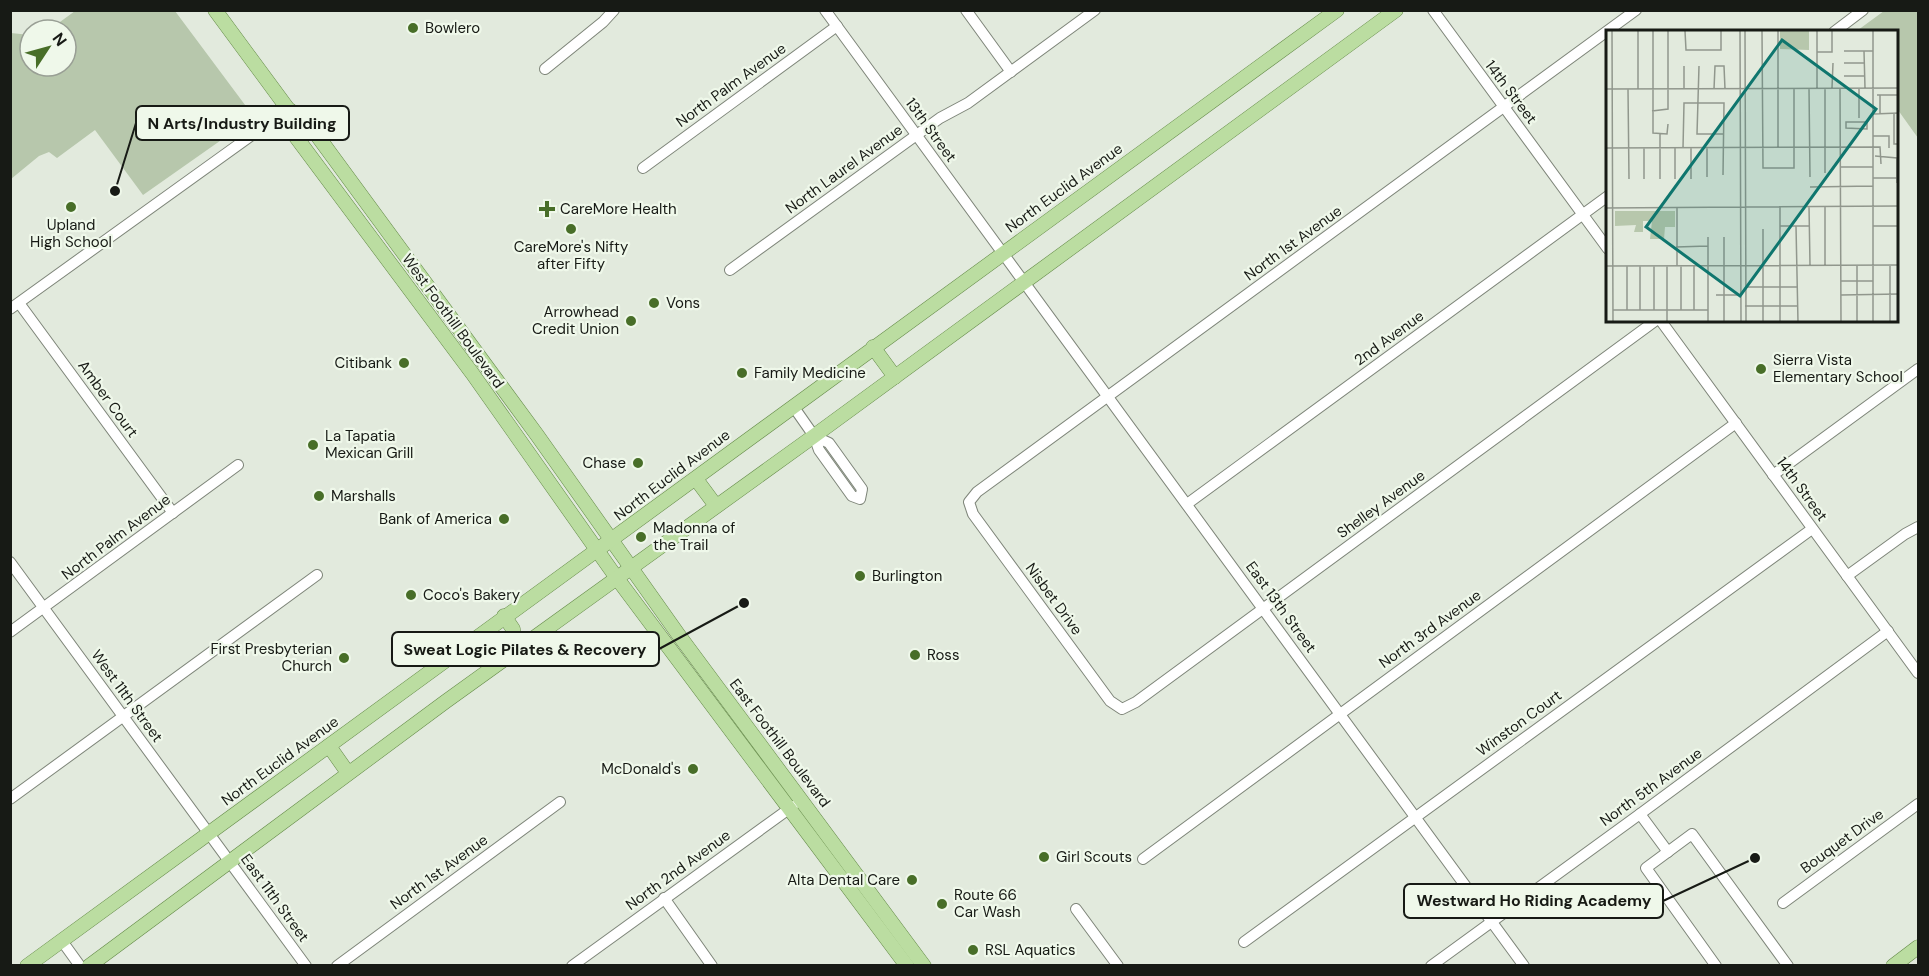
<svg xmlns="http://www.w3.org/2000/svg" width="1929" height="976" viewBox="0 0 1929 976" font-family="'DM Sans',sans-serif">
  <style>
    .green { fill: #b7c7ac }
    .lines { fill: none; stroke-linecap: round; stroke-linejoin: round }
    .minor-casing { stroke: #7e8579; stroke-width: 12 }
    .major-casing { stroke: #648a48; stroke-width: 15 }
    .minor { stroke: #fff; stroke-width: 10 }
    .major { stroke: #bbdda1; stroke-width: 14 }
    .poi-dot { fill: #486e28; stroke: #eff8ea; stroke-width: 2 }
    .labels { text-anchor: middle; dominant-baseline: central; stroke-width: 4.5; stroke-linejoin: round; paint-order: stroke }
    .poi-label { font-size: 15px; fill: #171a15; stroke: #eff8ea; text-anchor: start }
    .street-label { font-size: 15px; fill: #171a15; stroke: #eff8ea }
    .inset-road { fill: none; stroke: #91978d; stroke-width: 1.5 }
    .view { fill: #0f766e; fill-opacity: 0.15; stroke: #0f766e; stroke-width: 3 }
    .inset-edge { fill: none; stroke: #171a15; stroke-width: 3 }
    .leader { fill: none; stroke: #171a15; stroke-width: 2 }
    .callout-dot { fill: #171a15; stroke: #eff8ea; stroke-width: 2 }
    .callout { fill: #eff8ea; stroke: #171a15; stroke-width: 2 }
    .callout-label { font-size: 16px; text-anchor: middle; font-weight: bold; fill: #171a15 }
  </style>
  <rect width="100%" height="100%" fill="#e2eadd"/>
  <g class="green">
    <path d="M75,11H175L254,117L143,195L95,130L57,158L49,152L39,156L11,179V33L30,35V66H66V30H49Z"/>
    <path d="M1884,11H1918V138L1898,110V32H1859L1858,30Z"/>
  </g>
  <g class="lines">
    <defs>
      <g id="minor">
        <path d="M825,10L1524,966"/>
        <path d="M966,10L1011,72"/>
        <path d="M1433,10L1608,249"/>
        <path d="M1636,10L977,492L969,502L973,514L1110,701L1122,709L1136,702L1655,321"/>
        <path d="M1834,32L1863,10"/>
        <path d="M545,69L603,22L614,10"/>
        <path d="M643,168L837,26"/>
        <path d="M730,270L940,118L968,103L1095,10"/>
        <path d="M19,303L173,513"/>
        <path d="M10,309L288,109"/>
        <path d="M1661,321L1918,673"/>
        <path d="M793,406L814,436L819,450L852,496L860,499L862,489L829,443L814,436"/>
        <path d="M1773,475L1918,369"/>
        <path d="M1187,504L1608,196"/>
        <path d="M10,562L306,966"/>
        <path d="M1847,576L1905,534L1918,527"/>
        <path d="M10,632L238,465"/>
        <path d="M10,799L317,575"/>
        <path d="M1640,814L1668,852"/>
        <path d="M1143,859L1736,423"/>
        <path d="M664,898L712,966"/>
        <path d="M1783,903L1918,804"/>
        <path d="M1076,909L1118,966"/>
        <path d="M62,941L80,966"/>
        <path d="M1244,942L1812,529"/>
        <path d="M337,966L560,802"/>
        <path d="M572,966L793,806"/>
        <path d="M1431,966L1640,814L1888,631"/>
        <path d="M1716,966L1646,868L1692,834L1788,966"/>
      </g>
      <g id="major">
        <path d="M215,10L288,109L308,123L537,435L678,634L924,966"/>
        <path d="M288,109L293,133L472,373L616,577L907,966"/>
        <path d="M873,347L895,377"/>
        <path d="M696,479L716,506"/>
        <path d="M497,653L514,639L513,629L504,616"/>
        <path d="M329,746L348,773"/>
        <path d="M27,966L1337,10"/>
        <path d="M89,966L445,702L814,436L1396,10"/>
        <path d="M1893,966L1918,947"/>
      </g>
    </defs>
    <use href="#minor" class="minor-casing"/>
    <use href="#major" class="major-casing"/>
    <use href="#minor" class="minor"/>
    <use href="#major" class="major"/>
  </g>
  <g class="poi-dot">
    <circle cx="413" cy="28" r="6"/>
    <circle cx="71" cy="207" r="6"/>
    <path d="M544 200h6v6h6v6h-6v6h-6v-6h-6v-6h6z"/>
    <circle cx="571" cy="229" r="6"/>
    <circle cx="654" cy="303" r="6"/>
    <circle cx="631" cy="321" r="6"/>
    <circle cx="404" cy="363" r="6"/>
    <circle cx="1761" cy="369" r="6"/>
    <circle cx="742" cy="373" r="6"/>
    <circle cx="313" cy="445" r="6"/>
    <circle cx="638" cy="463" r="6"/>
    <circle cx="319" cy="496" r="6"/>
    <circle cx="504" cy="519" r="6"/>
    <circle cx="641" cy="537" r="6"/>
    <circle cx="860" cy="576" r="6"/>
    <circle cx="411" cy="595" r="6"/>
    <circle cx="915" cy="655" r="6"/>
    <circle cx="344" cy="658" r="6"/>
    <circle cx="693" cy="769" r="6"/>
    <circle cx="1044" cy="857" r="6"/>
    <circle cx="912" cy="880" r="6"/>
    <circle cx="942" cy="904" r="6"/>
    <circle cx="973" cy="950" r="6"/>
  </g>
  <g class="labels">
    <g class="poi-label">
      <text x="425" y="28">Bowlero</text>
      <text x="560" y="209">CareMore Health</text>
      <text x="71" y="225" text-anchor="middle">Upland<tspan x="71" dy="17">High School</tspan></text>
      <text x="571" y="247" text-anchor="middle">CareMore's Nifty<tspan x="571" dy="17">after Fifty</tspan></text>
      <text x="666" y="303">Vons</text>
      <text x="619" y="312" text-anchor="end">Arrowhead<tspan x="619" dy="17">Credit Union</tspan></text>
      <text x="1773" y="360">Sierra Vista<tspan x="1773" dy="17">Elementary School</tspan></text>
      <text x="392" y="363" text-anchor="end">Citibank</text>
      <text x="754" y="373">Family Medicine</text>
      <text x="325" y="436">La Tapatia<tspan x="325" dy="17">Mexican Grill</tspan></text>
      <text x="626" y="463" text-anchor="end">Chase</text>
      <text x="331" y="496">Marshalls</text>
      <text x="492" y="519" text-anchor="end">Bank of America</text>
      <text x="653" y="528">Madonna of<tspan x="653" dy="17">the Trail</tspan></text>
      <text x="872" y="576">Burlington</text>
      <text x="423" y="595">Coco's Bakery</text>
      <text x="332" y="649" text-anchor="end">First Presbyterian<tspan x="332" dy="17">Church</tspan></text>
      <text x="927" y="655">Ross</text>
      <text x="681" y="769" text-anchor="end">McDonald's</text>
      <text x="1056" y="857">Girl Scouts</text>
      <text x="900" y="880" text-anchor="end">Alta Dental Care</text>
      <text x="954" y="895">Route 66<tspan x="954" dy="17">Car Wash</tspan></text>
      <text x="985" y="950">RSL Aquatics</text>
    </g>
    <g class="street-label">
      <text transform="translate(731 85) rotate(-36)">North Palm Avenue</text>
      <text transform="translate(1511 92) rotate(53)">14th Street</text>
      <text transform="translate(931 130) rotate(54)">13th Street</text>
      <text transform="translate(844 169) rotate(-36)">North Laurel Avenue</text>
      <text transform="translate(1064 188) rotate(-36)">North Euclid Avenue</text>
      <text transform="translate(1293 243) rotate(-36)">North 1st Avenue</text>
      <text transform="translate(453 321) rotate(54)">West Foothill Boulevard</text>
      <text transform="translate(1389 338) rotate(-36)">2nd Avenue</text>
      <text transform="translate(108 399) rotate(54)">Amber Court</text>
      <text transform="translate(672 475) rotate(-37)">North Euclid Avenue</text>
      <text transform="translate(1802 489) rotate(54)">14th Street</text>
      <text transform="translate(1381 504) rotate(-36)">Shelley Avenue</text>
      <text transform="translate(116 537) rotate(-37)">North Palm Avenue</text>
      <text transform="translate(1054 599) rotate(54)">Nisbet Drive</text>
      <text transform="translate(1281 607) rotate(54)">East 13th Street</text>
      <text transform="translate(1430 629) rotate(-36)">North 3rd Avenue</text>
      <text transform="translate(127 696) rotate(54)">West 11th Street</text>
      <text transform="translate(1519 723) rotate(-36)">Winston Court</text>
      <text transform="translate(780 743) rotate(53)">East Foothill Boulevard</text>
      <text transform="translate(280 761) rotate(-36)">North Euclid Avenue</text>
      <text transform="translate(1651 787) rotate(-36)">North 5th Avenue</text>
      <text transform="translate(1842 841) rotate(-36)">Bouquet Drive</text>
      <text transform="translate(678 870) rotate(-36)">North 2nd Avenue</text>
      <text transform="translate(439 872) rotate(-36)">North 1st Avenue</text>
      <text transform="translate(275 898) rotate(54)">East 11th Street</text>
    </g>
  </g>
  <g transform="translate(1606 30)">
    <rect width="292" height="292" fill="#e2eadd"/>
    <path d="M174,1H203V20L174,19ZM9,181H69V197H59L58,209H44L46,191H37V202H28L30,195L9,196Z" fill="#b7c7ac"/>
    <path class="inset-road" d="M6,1L7,292M47,1V103L61,104L62,94M79,1L80,20H115V1M134,1L135,292M139,1L140,292M156,1L157,138H188V58M172,1V117M211,1V58M267,1V177M238,21H267M258,21L259,58M211,22H226V1M238,33H258M78,36V59M93,36L91,104H118M238,46H258M203,58L204,147M219,58V143M226,58L227,33M234,58L235,292M253,58V88M0,59L293,58M22,59L23,149M32,59V1M108,59L109,36H118L119,59M271,65H293M274,65V84M46,81L62,79V1M288,83V114H293M267,84L293,83M240,92H261V99L240,98ZM54,104V149M267,106H283V118M0,118L274,117L275,134M77,118L78,73H118L117,145M101,118V147M269,126L291,128V153M234,137H267M267,148H291M38,149V118M69,149V118M85,149V118M204,157L267,156M174,176V292M203,176L204,235M71,177V236M267,177V292M0,178L293,176M174,196H204M190,196L192,292M267,196H293M157,199V292M102,207V292M118,207V292M70,217L102,216M219,235V176M251,235V292M284,235V292M0,236L293,235M21,236V280M34,236V280M48,236V280M61,236V292M75,236V280M88,236V280M235,251H267M139,257H192M110,265H135M235,265L293,264M139,276H192M7,280H102"/>
    <path class="view" d="M176,10L270,79L134,266L40,197Z"/>
    <rect width="292" height="292" class="inset-edge"/>
  </g>
  <path class="leader" d="M115 191L136 123M744 603L659 649M1755 858L1663 901"/>
  <g class="callout-dot">
    <circle cx="115" cy="191" r="6"/>
    <circle cx="744" cy="603" r="6"/>
    <circle cx="1755" cy="858" r="6"/>
  </g>
  <g class="callout">
    <rect x="136" y="106" width="213" height="34" rx="6"/>
    <rect x="392" y="632" width="267" height="34" rx="6"/>
    <rect x="1404" y="884" width="259" height="34" rx="6"/>
  </g>
  <g class="callout-label">
    <text x="242" y="129">N Arts/Industry Building</text>
    <text x="525" y="655">Sweat Logic Pilates &amp; Recovery</text>
    <text x="1534" y="906">Westward Ho Riding Academy</text>
  </g>
  <rect width="1929" height="976" fill="none" stroke="#171a15" stroke-width="24"/>
  <g transform="translate(48 48) rotate(54)"><circle r="28" fill="#eff8ea" stroke="#999f95" stroke-width="1.5"/>
  <path d="M0-4.5L10 22L0 15L-10 22Z" fill="#486e28"/>
  <text y="-9" font-size="16" font-weight="bold" text-anchor="middle" fill="#171a15">N</text>
  </g>
</svg>
